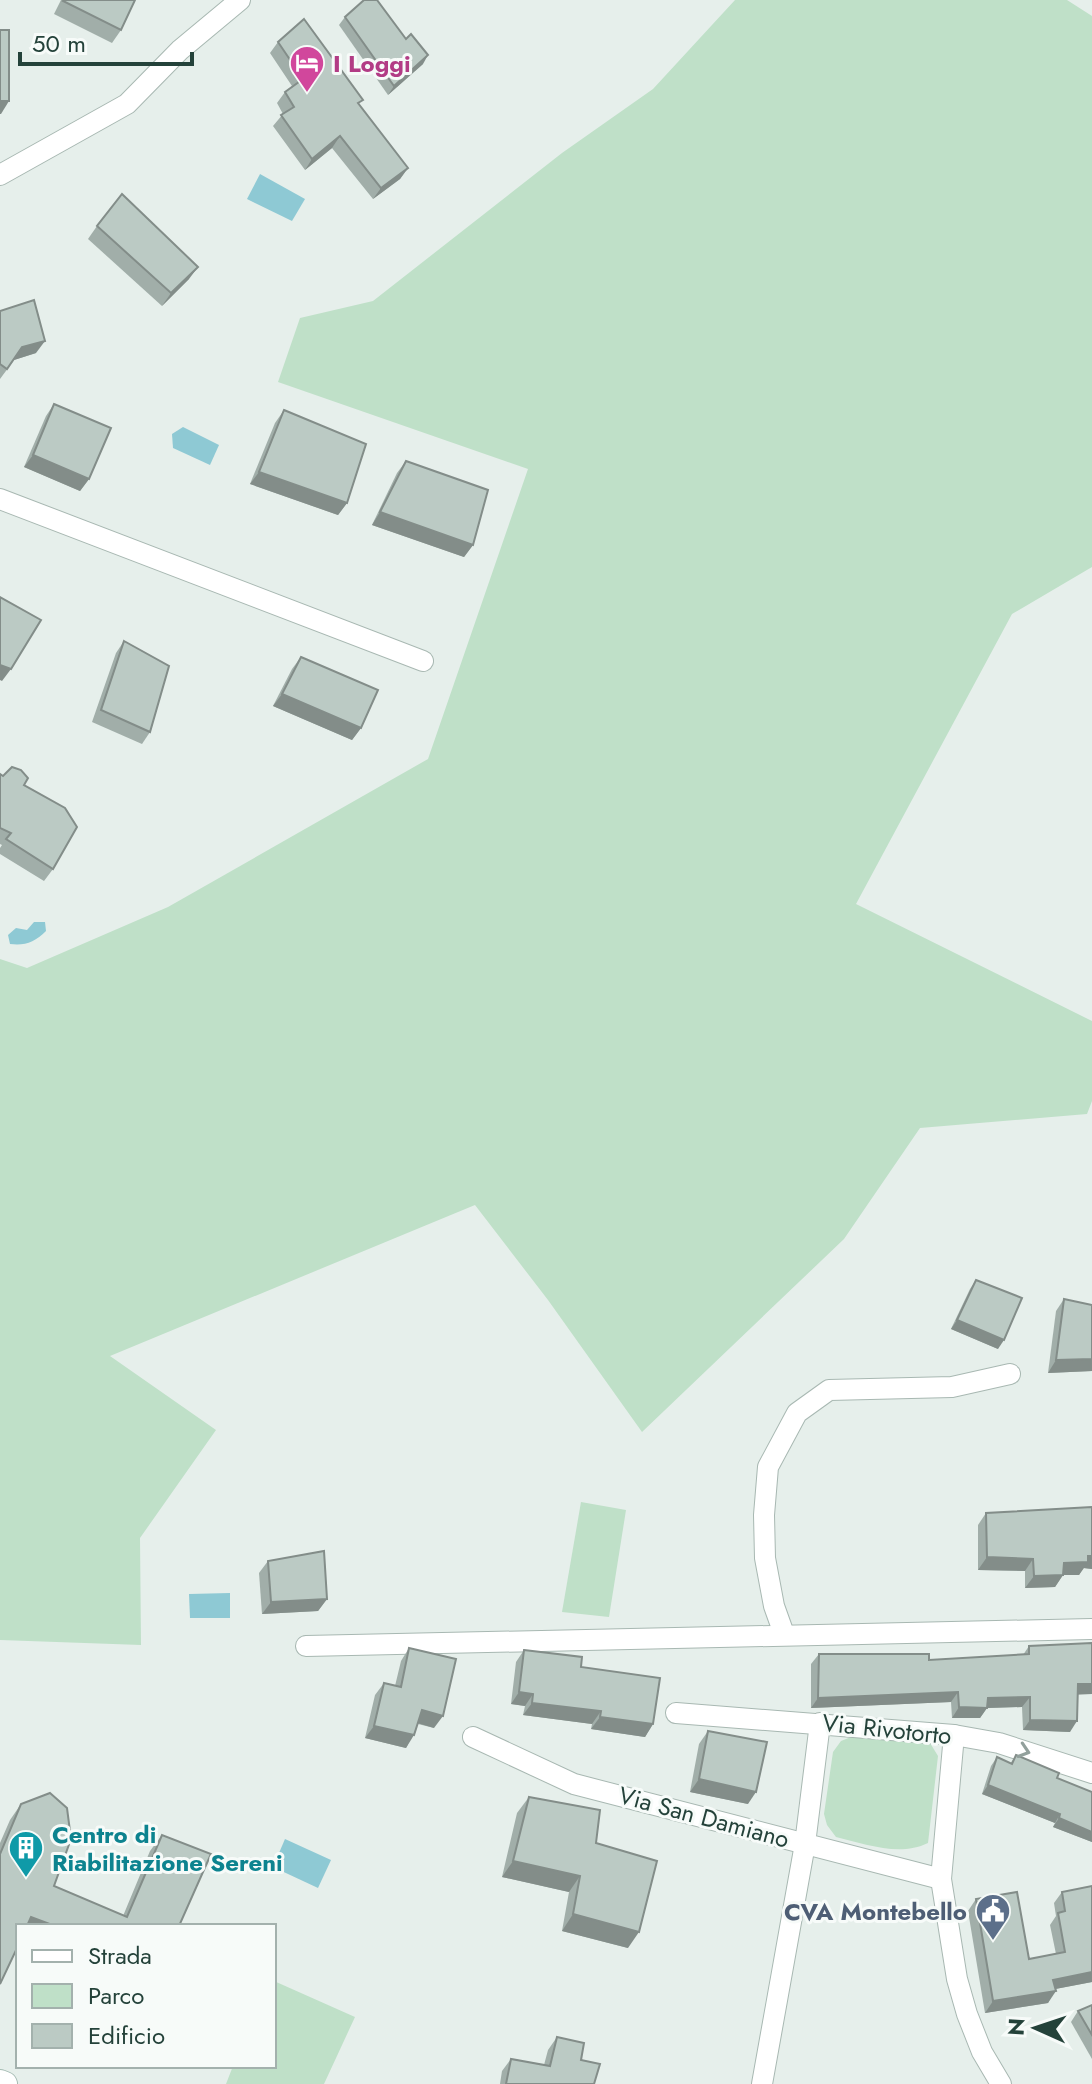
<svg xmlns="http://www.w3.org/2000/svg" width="1092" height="2084" viewBox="0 0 1092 2084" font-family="Jost,sans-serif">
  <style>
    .green { fill: #bfe0c8 }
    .water { fill: #8ec9d4 }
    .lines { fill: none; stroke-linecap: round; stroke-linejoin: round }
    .minor-casing { stroke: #a8b8b2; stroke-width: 22 }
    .secondary-casing { stroke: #a4bbb3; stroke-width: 26 }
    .minor { stroke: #fff; stroke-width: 20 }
    .secondary { stroke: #fff; stroke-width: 24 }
    .wall { fill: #a1aea9 }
    .shaded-wall { fill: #838d89 }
    .building { fill: #bbcac4; stroke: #838d89; stroke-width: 2 }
    .oneway { stroke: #92a09c }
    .labels { text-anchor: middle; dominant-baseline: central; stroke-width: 6; stroke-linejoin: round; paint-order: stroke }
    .hotel-label { font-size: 24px; font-weight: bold; fill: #b23c85; stroke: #f7fbf9; text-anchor: start }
    .street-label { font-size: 24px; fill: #24423a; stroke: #f7fbf9 }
    .culture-label { font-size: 24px; font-weight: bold; fill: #0d838f; stroke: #f7fbf9; text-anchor: start }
    .service-label { font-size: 24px; font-weight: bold; fill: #4e5e75; stroke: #f7fbf9; text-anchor: end }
  </style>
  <rect width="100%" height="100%" fill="#e6efeb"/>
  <g class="green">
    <path d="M735,0H1067L1092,16V567L1012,614L856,904L1092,1021V1101L1087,1114L920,1128L844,1239L642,1432L548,1300L475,1205L110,1356L216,1430L140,1538L141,1645L0,1640V959L27,968L168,907L428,759L528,469L278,382L300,318L373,301L562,153L653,89Z"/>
    <path d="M581,1502L626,1510L609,1617L562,1612Z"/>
    <path d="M856,1735L930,1743L938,1756L928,1843C899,1857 866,1844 836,1837L827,1825L824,1814L833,1752L841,1741Z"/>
    <path d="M274,1981L355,2017L324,2084H226L233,2066H274Z"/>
  </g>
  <g class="water">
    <path d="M260,174L305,199L292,221L247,199Z"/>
    <path d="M183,427L219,445L210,465L173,448L172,434Z"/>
    <path d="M34,922H45L46,931C35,942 25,946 10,944L8,935L16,928L27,930Z"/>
    <path d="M230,1593V1618H190L189,1594Z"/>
    <path d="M285,1839L331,1860L318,1888L273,1867Z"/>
  </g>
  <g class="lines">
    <defs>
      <g id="minor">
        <path d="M0,175L127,104L180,50L240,0"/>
        <path d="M0,499L423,661"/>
        <path d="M784,1634L774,1606L765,1558L764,1515L768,1467L797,1413L829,1390L952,1387L1010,1374"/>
        <path d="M306,1646L1092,1629"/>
        <path d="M676,1713L954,1735L999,1743L1092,1773"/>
        <path d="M954,1735L941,1879L957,1979L967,2014L982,2052L1001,2084"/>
        <path d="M473,1737L574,1784L941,1879"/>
        <path d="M762,2084L805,1844L820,1723"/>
      </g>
      <path id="secondary" d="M0,2082L5,2084"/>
    </defs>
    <use href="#minor" class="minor-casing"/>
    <use href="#secondary" class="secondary-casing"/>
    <use href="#minor" class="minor"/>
    <use href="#secondary" class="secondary"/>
  </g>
  <g class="wall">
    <path d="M61,0H135L121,30L112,43L54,14Z"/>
    <path d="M345,17L423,64L388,95L339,25Z"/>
    <path d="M278,42L359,105L408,168L400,179L373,199L332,148L305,170L273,126L283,114L277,103L285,92L292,86L270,53Z"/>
    <path d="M97,226L189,279L162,306L88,239Z"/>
    <path d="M0,311L36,353L14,360L0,379Z"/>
    <path d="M54,404L89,479L80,491L24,467L46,416Z"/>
    <path d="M284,410L347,503L338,515L250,484L275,423Z"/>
    <path d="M406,461L473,545L464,557L372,525L397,473Z"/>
    <path d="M124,641L150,732L142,744L92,722L116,653Z"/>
    <path d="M301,657L361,728L352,740L273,706L292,669Z"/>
    <path d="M0,774L3,776L24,785L53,869L44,881L0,854V848L2,845L0,844Z"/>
    <path d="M976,1280L998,1349L951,1329L970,1289Z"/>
    <path d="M1064,1299L1092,1305V1371L1048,1373L1056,1311Z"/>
    <path d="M1092,1507V1569L1083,1568L1079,1575H1063L1055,1587L1025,1588V1571L978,1570V1525L986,1513Z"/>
    <path d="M268,1561L327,1599L318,1611L262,1614L259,1573Z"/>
    <path d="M1092,1643V1694H1077L1070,1732L1023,1730L1022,1707L987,1708L980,1718H952L951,1702L811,1708V1664L819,1654L929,1660L1023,1655L1029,1646Z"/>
    <path d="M409,1648L434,1728L418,1724L406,1748L365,1738L375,1695L384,1683L395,1686L401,1661Z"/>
    <path d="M524,1650L581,1667L653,1724L645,1737L591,1729L592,1724L523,1715L525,1706L511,1704L516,1662Z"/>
    <path d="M708,1731L748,1804L690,1792L699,1744Z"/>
    <path d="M1016,1755L1057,1778L1092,1792V1842L1053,1827L1055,1823L982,1794L991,1766L997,1757L1010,1764Z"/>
    <path d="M529,1797L596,1843L628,1948L562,1931L569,1892L502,1877L517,1813Z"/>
    <path d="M21,1804L54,1886L123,1916L150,1851L162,1835L179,1926H18L0,1984V1843L10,1820Z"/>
    <path d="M1092,1886V1982L1055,1989L1048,2003L985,2013L968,1911L976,1899L1029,1959L1056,1954L1050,1925L1056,1916L1054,1903L1062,1892Z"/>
    <path d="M1092,2005V2059L1071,2022L1078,2011Z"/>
    <path d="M557,2037L581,2060L594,2084H500L502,2071L511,2059L544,2065L548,2050Z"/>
  </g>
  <g class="shaded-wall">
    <path d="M428,55L423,64L388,95L394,86Z"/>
    <path d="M0,101H9L1,114H0Z"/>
    <path d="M340,136L332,148L305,170L312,159Z"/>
    <path d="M408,168L400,179L373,199L381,188Z"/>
    <path d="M198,267L189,279L162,306L171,293Z"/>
    <path d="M45,341L36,353L14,360L22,347Z"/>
    <path d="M33,455L89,479L80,491L24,467Z"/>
    <path d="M259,472L347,503L338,515L250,484Z"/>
    <path d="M380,512L473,545L464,557L372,525Z"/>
    <path d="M0,665L11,669L2,681L0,680Z"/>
    <path d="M282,694L361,728L352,740L273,706Z"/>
    <path d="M957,1320L1004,1340L998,1349L951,1329Z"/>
    <path d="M1092,1359V1371L1048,1373L1056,1360Z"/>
    <path d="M1088,1556H1092V1569L1084,1568L1079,1575H1063L1055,1587L1025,1588L1034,1576L1064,1563Z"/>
    <path d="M987,1557L1033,1559L1025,1571L978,1570Z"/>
    <path d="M327,1599L318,1611L262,1614L271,1602Z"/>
    <path d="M1078,1684H1092V1694L1070,1695Z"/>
    <path d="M519,1692L533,1694L525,1706L511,1704Z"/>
    <path d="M958,1692L951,1702L811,1708L818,1698Z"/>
    <path d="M1030,1697L1022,1707L987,1708L980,1718H952L959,1707L988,1698Z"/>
    <path d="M532,1703L601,1711L592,1724L523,1715Z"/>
    <path d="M422,1710L443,1716L434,1728L414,1722Z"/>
    <path d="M600,1717L653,1724L645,1737L591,1729Z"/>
    <path d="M1030,1720L1077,1721L1070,1732L1023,1730Z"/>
    <path d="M374,1726L414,1735L406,1748L365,1738Z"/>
    <path d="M699,1779L756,1792L748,1804L690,1792Z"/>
    <path d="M988,1785L1060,1814L1055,1823L982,1794Z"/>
    <path d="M1059,1818L1092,1832V1842L1053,1827Z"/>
    <path d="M513,1861L580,1876L569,1892L502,1877Z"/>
    <path d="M573,1914L639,1932L628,1948L562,1931Z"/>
    <path d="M31,1917L55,1926H25Z"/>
    <path d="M1092,1972V1982L1045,1991L1053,1980Z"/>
    <path d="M1056,1991L1048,2003L985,2013L993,2001Z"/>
  </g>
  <g class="building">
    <path d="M64,0H135L121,30L63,1Z"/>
    <path d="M364,0H377L406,39L411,34L428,55L394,86L345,17Z"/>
    <path d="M304,19L363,100L358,103L408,168L381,188L340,136L312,159L281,115L294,107L285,92L303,79L278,42Z"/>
    <rect x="0" y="30" width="9" height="71"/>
    <path d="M122,194L198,267L171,293L97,226Z"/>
    <path d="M34,300L45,341L22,347L7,369L0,364V311Z"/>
    <path d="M54,404L111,428L89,479L33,455Z"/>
    <path d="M284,410L366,444L347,503L259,472Z"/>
    <path d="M406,461L488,490L473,545L380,512Z"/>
    <path d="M0,597L41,620L11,669L0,665Z"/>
    <path d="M124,641L169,666L150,732L101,710Z"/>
    <path d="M301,657L378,690L361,728L282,694Z"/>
    <path d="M12,767L21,770L28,778L24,785L65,808L77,827L53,869L6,839L11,833L0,828V774L3,776Z"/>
    <path d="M976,1280L1022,1298L1004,1340L957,1320Z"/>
    <path d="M1064,1299L1092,1305V1359L1056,1360Z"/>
    <path d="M1092,1507V1556H1088V1562L1064,1563L1063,1575L1034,1576L1033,1559L987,1557L986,1513Z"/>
    <path d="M324,1551L327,1599L271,1602L268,1561Z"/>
    <path d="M1092,1643V1684H1078L1077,1721L1030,1720V1697L988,1698L987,1708L959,1707L958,1692L818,1698L819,1654H929V1660L1029,1654V1646Z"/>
    <path d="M409,1648L456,1659L443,1716L422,1710L414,1735L374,1726L384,1683L401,1687Z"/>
    <path d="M524,1650L582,1657L581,1667L660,1678L653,1724L600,1717L601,1711L532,1703L533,1694L519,1692Z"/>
    <path d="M708,1731L767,1742L756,1792L699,1779Z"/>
    <path d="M1016,1755L1059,1773L1057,1778L1092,1792V1832L1059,1818L1060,1814L988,1785L997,1757L1012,1764Z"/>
    <path d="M50,1793L67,1808L71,1839L54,1886L127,1917L162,1835L211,1854L179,1926H55L31,1917L27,1926H18V1946L0,1984V1854L21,1804Z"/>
    <path d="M529,1797L600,1810L596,1843L657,1861L639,1932L573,1914L580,1876L513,1861Z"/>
    <path d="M1092,1886V1972L1053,1980L1056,1991L993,2001L976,1899L1017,1892L1029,1959L1065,1952L1058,1913L1065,1911L1062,1892Z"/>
    <path d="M1092,2005V2035L1078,2011Z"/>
    <path d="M557,2037L584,2043L581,2060L600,2064L594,2084H506L511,2059L550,2066Z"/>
  </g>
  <defs><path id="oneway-chevron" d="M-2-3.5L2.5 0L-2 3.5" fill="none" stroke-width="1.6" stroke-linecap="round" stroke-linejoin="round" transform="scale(2)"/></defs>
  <use class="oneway" href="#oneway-chevron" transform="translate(1024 1751) rotate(18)"/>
  <defs>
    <symbol id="hotel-pin" viewBox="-11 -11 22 30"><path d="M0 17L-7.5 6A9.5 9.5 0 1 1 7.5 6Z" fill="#d1479c" stroke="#f7fbf9"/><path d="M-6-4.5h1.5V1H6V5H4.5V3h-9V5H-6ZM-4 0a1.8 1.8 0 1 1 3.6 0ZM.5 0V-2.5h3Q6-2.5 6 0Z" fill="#fff"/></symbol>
    <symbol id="building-pin" viewBox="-11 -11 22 30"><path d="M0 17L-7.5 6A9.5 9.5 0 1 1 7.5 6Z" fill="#0f9aa8" stroke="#f7fbf9"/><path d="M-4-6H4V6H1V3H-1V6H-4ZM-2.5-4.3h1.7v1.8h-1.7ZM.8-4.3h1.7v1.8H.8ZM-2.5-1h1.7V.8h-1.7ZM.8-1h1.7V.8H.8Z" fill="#fff"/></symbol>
    <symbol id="civic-pin" viewBox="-11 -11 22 30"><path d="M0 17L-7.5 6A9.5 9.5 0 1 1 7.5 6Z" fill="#5c6f8a" stroke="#f7fbf9"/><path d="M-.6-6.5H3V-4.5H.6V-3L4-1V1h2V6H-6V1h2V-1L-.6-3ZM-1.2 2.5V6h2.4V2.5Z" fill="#fff"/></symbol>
  </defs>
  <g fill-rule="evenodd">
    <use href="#hotel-pin" x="287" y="43" width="40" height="54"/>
    <use href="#building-pin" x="6" y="1828" width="40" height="54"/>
    <use href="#civic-pin" x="973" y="1891" width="40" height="54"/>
  </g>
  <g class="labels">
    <g class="hotel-label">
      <text x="333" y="63">I Loggi</text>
    </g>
    <g class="street-label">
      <text transform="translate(887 1729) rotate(6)">Via Rivotorto</text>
      <text transform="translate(704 1817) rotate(15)">Via San Damiano</text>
    </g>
    <g class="culture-label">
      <text x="52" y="1834">Centro di<tspan x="52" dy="28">Riabilitazione Sereni</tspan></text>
    </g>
    <g class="service-label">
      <text x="967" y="1911">CVA Montebello</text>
    </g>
  </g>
  <rect x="16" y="1924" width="260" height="144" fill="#f7fbf9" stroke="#a3b1ad" stroke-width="2"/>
  <rect x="32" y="1950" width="40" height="12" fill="#ffffff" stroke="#a3b1ad" stroke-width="2"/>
  <text x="88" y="1964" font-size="24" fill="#24423a">Strada</text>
  <rect x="32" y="1984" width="40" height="24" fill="#bfe0c8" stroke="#a3b1ad" stroke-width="2"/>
  <text x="88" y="2004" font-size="24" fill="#24423a">Parco</text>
  <rect x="32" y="2024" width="40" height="24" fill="#bbcac4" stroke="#a3b1ad" stroke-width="2"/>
  <text x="88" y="2044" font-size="24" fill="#24423a">Edificio</text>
  <g transform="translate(1036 2028) rotate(273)" stroke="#f7fbf9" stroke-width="6" paint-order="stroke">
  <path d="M0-6L14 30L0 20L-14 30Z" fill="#24423a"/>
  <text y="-12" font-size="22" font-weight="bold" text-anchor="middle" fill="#24423a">N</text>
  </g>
  <path d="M20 52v12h172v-12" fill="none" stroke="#24423a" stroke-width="4"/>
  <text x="32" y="52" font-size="24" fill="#24423a" stroke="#f7fbf9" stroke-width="6" paint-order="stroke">50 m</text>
</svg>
